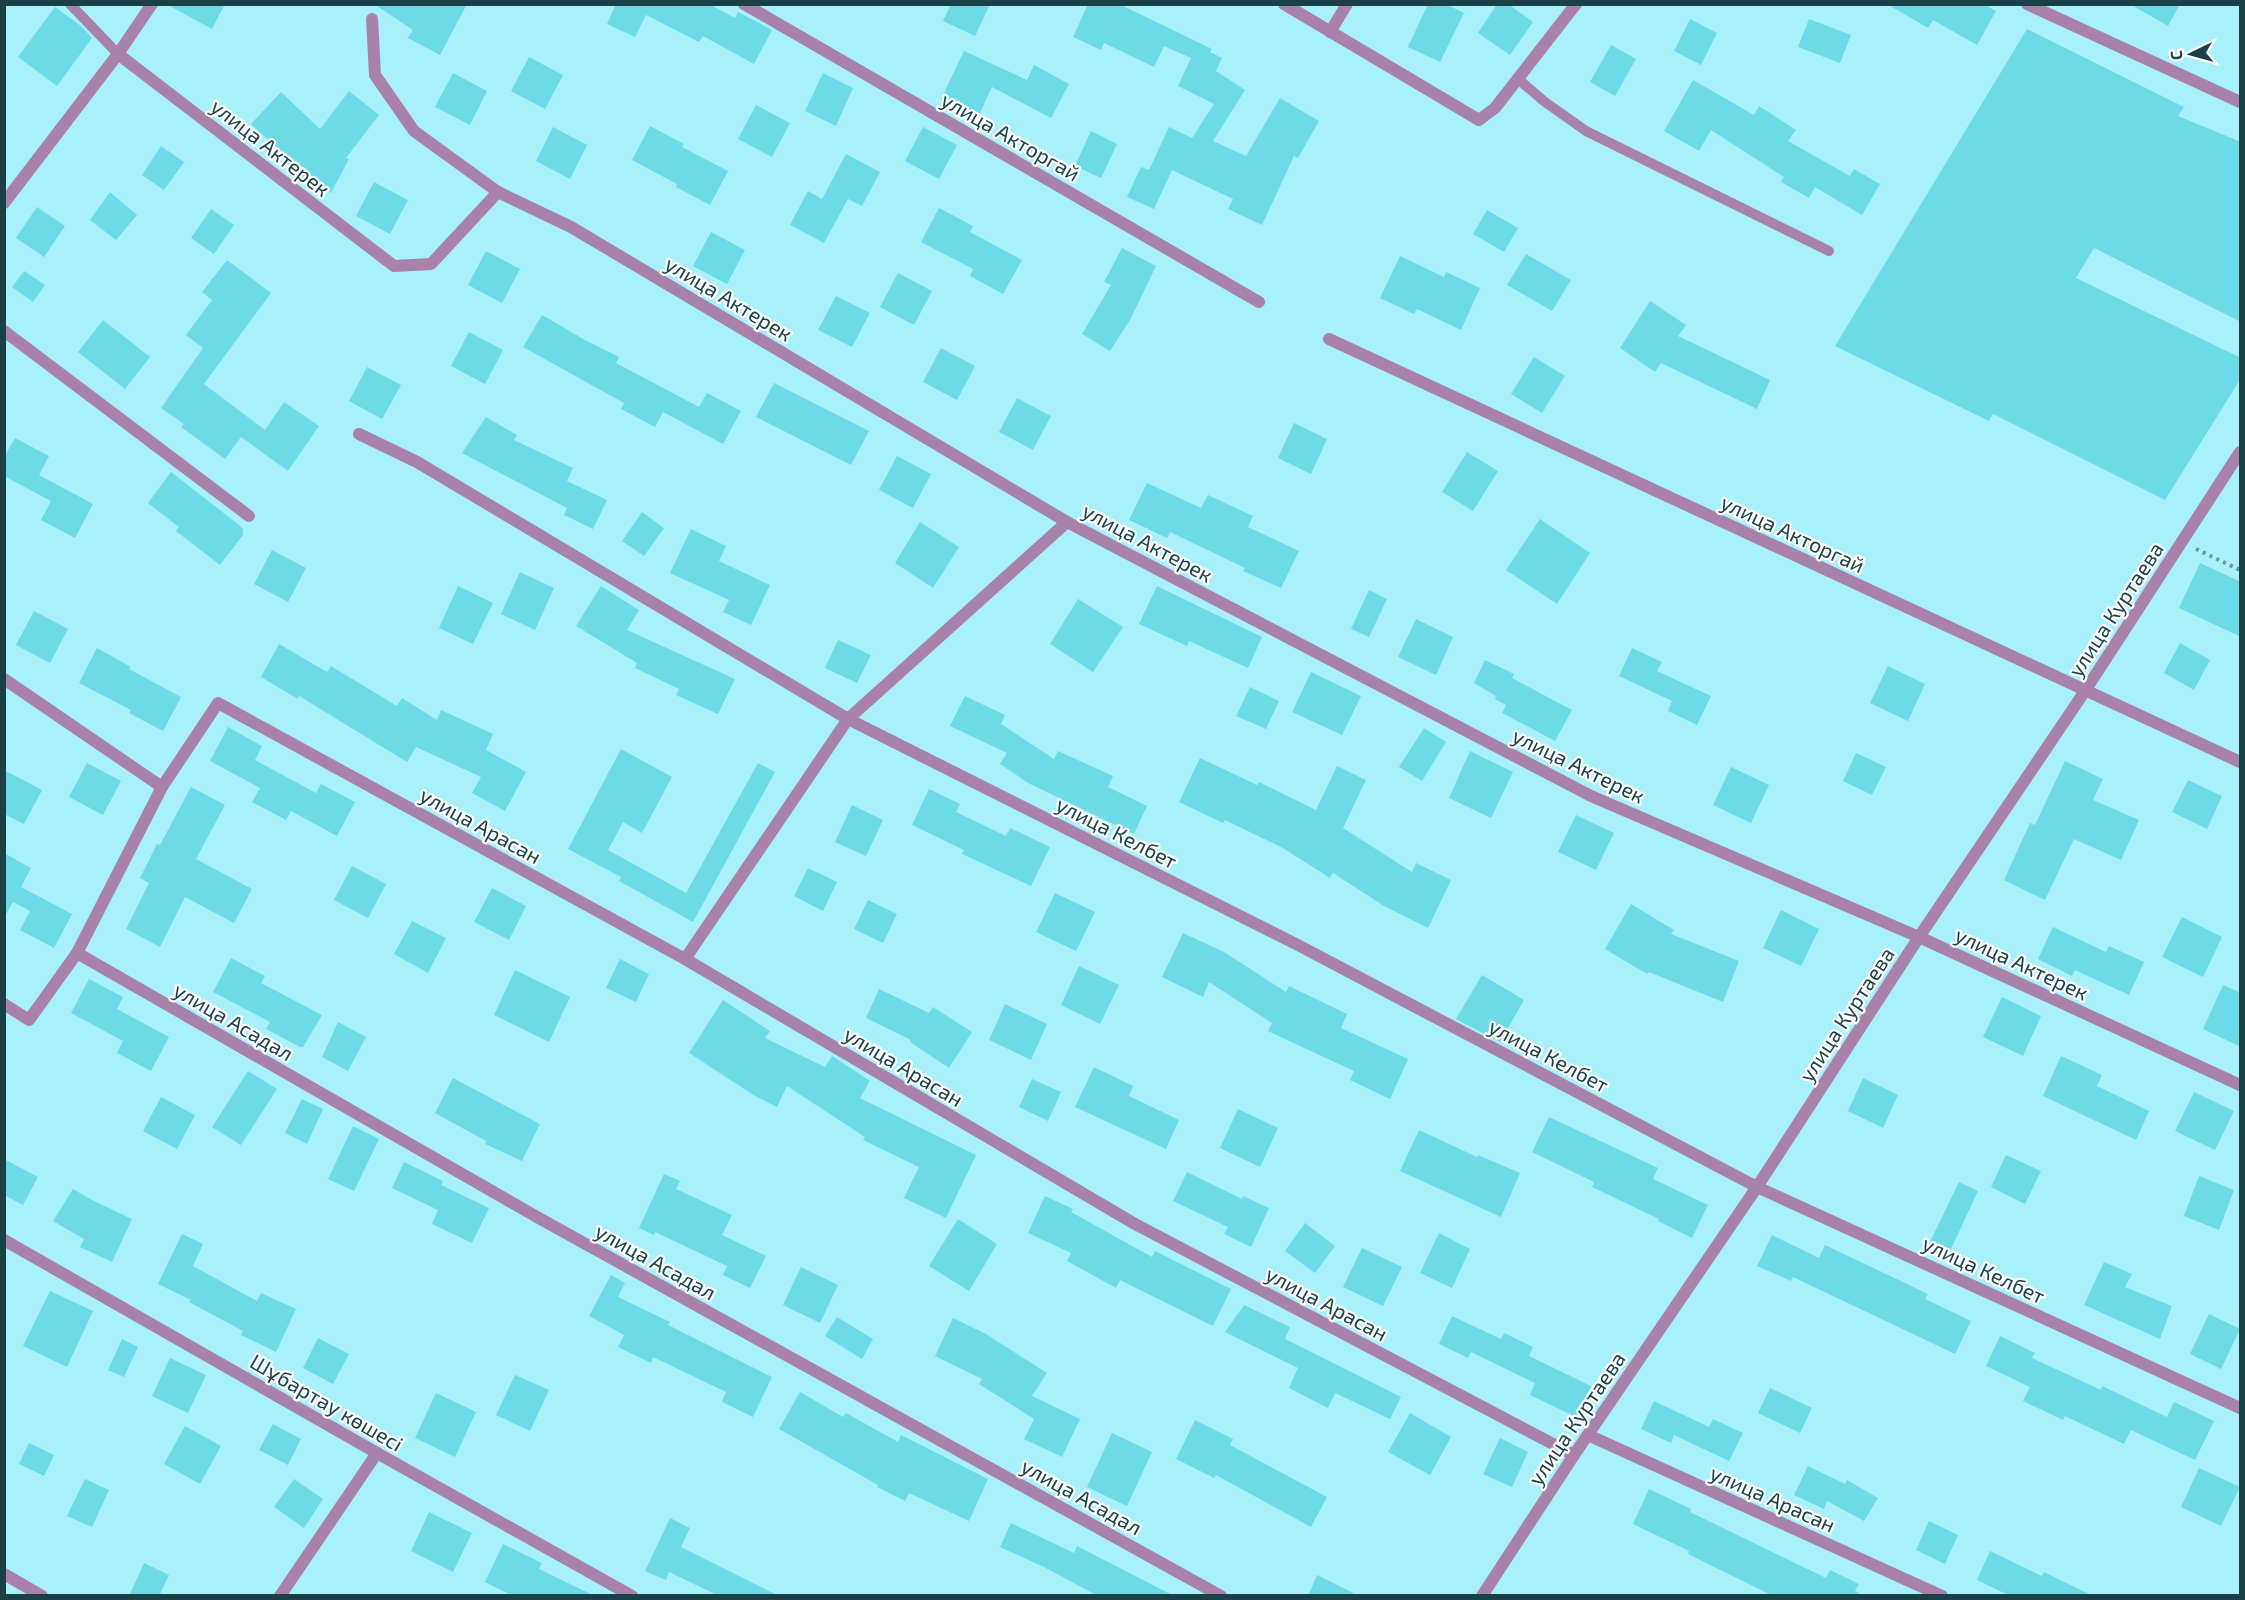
<svg xmlns="http://www.w3.org/2000/svg" width="2245" height="1600" viewBox="0 0 2245 1600" font-family="'Exo 2',sans-serif">
  <style>
    .building { fill: #6cdae7 }
    .lines { fill: none; stroke-linecap: round; stroke-linejoin: round }
    .path { stroke: #60989f; stroke-width: 4; stroke-dasharray: 3 4.5; stroke-linecap: butt }
    .service { stroke: #a982aa; stroke-width: 10 }
    .minor { stroke: #a982aa; stroke-width: 12 }
    .labels { text-anchor: middle; dominant-baseline: central; stroke-width: 4.5; stroke-linejoin: round; paint-order: stroke }
    .street-label { font-size: 21px; fill: #194146; stroke: #fff }
  </style>
  <rect width="100%" height="100%" fill="#a9f1fa"/>
  <g class="building">
    <path d="M166,4H225L212,29Z"/>
    <path d="M374,4H467L440,55L408,38L413,30Z"/>
    <path d="M616,4H709L735,18L738,12L772,30L754,64L703,36L699,42L646,15L635,37L607,24Z"/>
    <path d="M951,4H990L975,36L943,21Z"/>
    <path d="M1088,4H1119L1212,49L1210,52L1222,58L1216,71L1245,90L1213,141L1246,156L1280,98L1319,121L1298,158L1294,156L1262,225L1228,209L1233,199L1172,170L1154,209L1127,197L1141,167L1149,170L1169,127L1192,138L1214,104L1178,86L1191,58L1164,46L1154,67L1104,43L1101,50L1073,37Z"/>
    <path d="M1428,4H1446L1464,13L1440,62L1408,47Z"/>
    <path d="M1497,4H1508L1533,22L1510,55L1478,33Z"/>
    <path d="M1887,4H1984L1996,11L1977,45L1933,20L1928,28Z"/>
    <path d="M2130,4H2180L2168,26Z"/>
    <path d="M55,7L81,26L92,38L57,86L18,57Z"/>
    <path d="M1690,19L1717,33L1701,65L1674,51Z"/>
    <path d="M1809,19L1851,35L1840,63L1798,47Z"/>
    <path d="M2027,29L2184,107L2178,116L2241,142V322L2094,248L2076,278L2241,358V378L2165,500L1993,414L1989,421L1835,346Z"/>
    <path d="M1611,45L1636,59L1615,96L1590,82Z"/>
    <path d="M964,51L1027,80L1034,65L1069,84L1051,118L992,87L978,117L941,99Z"/>
    <path d="M529,57L563,75L545,109L511,91Z"/>
    <path d="M453,73L487,91L470,125L435,107Z"/>
    <path d="M823,73L853,88L836,126L805,111Z"/>
    <path d="M1693,80L1754,115L1759,106L1796,130L1788,141L1850,176L1854,169L1880,184L1862,215L1815,187L1809,198L1781,182L1784,177L1711,130L1699,151L1664,131Z"/>
    <path d="M349,91L379,115L346,158L349,159L331,193L297,175L300,170L251,124L281,92L320,129Z"/>
    <path d="M756,105L790,123L772,157L738,139Z"/>
    <path d="M650,126L684,144L682,147L728,171L710,205L676,187L677,184L632,160Z"/>
    <path d="M553,127L587,145L570,179L536,161Z"/>
    <path d="M923,127L957,145L939,179L905,161Z"/>
    <path d="M1091,131L1117,144L1101,178L1075,166Z"/>
    <path d="M161,146L184,162L164,190L142,175Z"/>
    <path d="M846,154L880,172L862,206L848,199L824,243L790,225L808,191L822,199Z"/>
    <path d="M374,182L408,200L390,234L356,216Z"/>
    <path d="M110,192L137,215L116,240L90,220Z"/>
    <path d="M37,207L65,226L44,257L16,238Z"/>
    <path d="M939,208L973,226L970,232L1022,260L1003,294L970,276L973,269L921,242Z"/>
    <path d="M211,209L234,225L214,254L191,238Z"/>
    <path d="M1487,210L1518,228L1504,252L1473,234Z"/>
    <path d="M711,232L745,250L727,284L693,266Z"/>
    <path d="M1122,248L1156,266L1130,320L1110,351L1082,334L1111,285L1104,282Z"/>
    <path d="M486,251L520,269L502,303L468,285Z"/>
    <path d="M1526,254L1571,280L1552,311L1507,285Z"/>
    <path d="M1400,256L1444,277L1446,272L1480,288L1461,330L1417,309L1414,314L1380,298Z"/>
    <path d="M227,260L271,293L204,384L265,430L284,402L319,426L288,471L241,437L225,459L181,427L184,424L161,408L203,348L186,335L212,300L202,292Z"/>
    <path d="M24,271L45,285L33,302L12,287Z"/>
    <path d="M898,273L932,291L914,325L880,307Z"/>
    <path d="M836,296L870,313L852,347L818,330Z"/>
    <path d="M1650,301L1686,325L1678,336L1770,380L1757,409L1661,363L1655,372L1620,348Z"/>
    <path d="M542,315L585,340L619,357L616,363L699,407L707,393L741,411L723,444L663,412L655,427L621,409L624,403L523,347Z"/>
    <path d="M103,320L150,357L125,389L78,352Z"/>
    <path d="M469,332L503,350L485,384L451,366Z"/>
    <path d="M941,348L975,366L957,400L923,382Z"/>
    <path d="M1534,357L1565,376L1542,413L1511,394Z"/>
    <path d="M367,367L401,385L382,419L349,401Z"/>
    <path d="M774,383L869,431L851,465L756,417Z"/>
    <path d="M1017,398L1051,416L1033,450L999,432Z"/>
    <path d="M486,417L517,435L514,440L573,468L567,481L607,500L593,529L564,515L567,508L462,453Z"/>
    <path d="M1294,423L1327,439L1311,474L1278,458Z"/>
    <path d="M15,438L49,456L39,475L93,504L75,538L41,520L51,501L4,476V457Z"/>
    <path d="M1467,452L1498,471L1473,511L1442,492Z"/>
    <path d="M897,456L931,474L913,508L879,490Z"/>
    <path d="M171,472L243,528V535L220,565L176,531L179,527L148,503Z"/>
    <path d="M1147,483L1201,508L1208,495L1253,516L1248,527L1299,551L1281,588L1243,571L1245,568L1170,532L1167,538L1129,520Z"/>
    <path d="M642,512L664,528L644,556L622,541Z"/>
    <path d="M1540,519L1590,553L1557,604L1506,570Z"/>
    <path d="M920,522L959,547L933,588L895,563Z"/>
    <path d="M691,529L726,546L719,561L770,585L751,625L723,612L729,600L670,573Z"/>
    <path d="M272,550L306,568L288,602L254,584Z"/>
    <path d="M2200,563L2241,582V637L2179,608Z"/>
    <path d="M520,572L554,588L535,630L501,614Z"/>
    <path d="M458,586L493,603L473,644L439,628Z"/>
    <path d="M601,586L639,610L627,630L735,679L718,714L676,695L679,689L635,668L637,663L576,626Z"/>
    <path d="M1157,586L1262,637L1248,668L1189,641L1187,646L1139,624Z"/>
    <path d="M1369,590L1387,599L1369,637L1351,629Z"/>
    <path d="M1078,599L1123,627L1093,672L1050,644Z"/>
    <path d="M34,611L68,629L50,663L16,645Z"/>
    <path d="M1416,619L1453,637L1436,675L1398,657Z"/>
    <path d="M838,640L871,655L857,683L825,668Z"/>
    <path d="M2180,643L2210,660L2194,690L2164,673Z"/>
    <path d="M279,644L327,672L331,666L397,706L402,698L437,720L441,710L493,734L486,750L526,772L505,811L472,793L481,777L416,747L407,762L299,696L298,699L261,677Z"/>
    <path d="M97,648L131,667L129,669L181,697L163,731L129,713L131,710L79,683Z"/>
    <path d="M1632,648L1662,662L1657,671L1711,696L1697,725L1668,711L1672,701L1619,676Z"/>
    <path d="M1485,660L1514,674L1512,678L1572,710L1555,741L1502,713L1506,705L1495,699L1496,696L1474,683Z"/>
    <path d="M1888,666L1925,684L1908,721L1870,703Z"/>
    <path d="M1311,672L1361,696L1342,735L1292,712Z"/>
    <path d="M1250,687L1279,701L1266,729L1236,716Z"/>
    <path d="M965,696L1005,715L1001,724L1054,759L1058,751L1113,776L1108,787L1147,806L1134,834L1028,783L1000,764L1007,753L950,726Z"/>
    <path d="M228,727L262,746L255,760L316,793L321,784L355,802L337,836L291,811L286,820L252,802L260,788L210,761Z"/>
    <path d="M1424,728L1446,742L1422,781L1399,767Z"/>
    <path d="M621,749L672,777L642,833L623,822L608,850L686,893L758,763L775,772L693,922L619,881L621,877L568,849Z"/>
    <path d="M1470,751L1513,772L1491,818L1449,798Z"/>
    <path d="M1856,753L1886,767L1872,795L1843,781Z"/>
    <path d="M1200,758L1257,785L1259,782L1316,810L1337,766L1366,780L1343,828L1412,872L1416,863L1451,880L1428,928L1384,906L1333,873L1330,878L1283,848L1225,820L1223,823L1179,802Z"/>
    <path d="M2065,761L2103,779L2093,800L2139,820L2121,860L2074,839L2045,900L2004,880L2030,823L2035,825Z"/>
    <path d="M87,763L121,781L103,815L69,797Z"/>
    <path d="M1731,767L1769,785L1751,823L1713,805Z"/>
    <path d="M4,770L42,790L24,824L4,814Z"/>
    <path d="M2188,780L2222,796L2207,829L2172,812Z"/>
    <path d="M191,787L225,805L196,859L252,889L234,923L185,897L160,947L126,929L149,883L140,878L157,844L160,845Z"/>
    <path d="M929,789L960,804L956,812L1006,836L1010,828L1050,847L1031,886L962,854L964,850L912,825Z"/>
    <path d="M852,805L883,820L866,856L835,842Z"/>
    <path d="M1576,815L1614,833L1596,870L1558,852Z"/>
    <path d="M4,853L31,868L21,887L72,914L54,948L20,930L30,911L13,902L4,918Z"/>
    <path d="M352,866L386,884L368,918L334,900Z"/>
    <path d="M808,868L837,882L823,911L794,896Z"/>
    <path d="M492,888L526,906L509,940L474,922Z"/>
    <path d="M1055,893L1095,912L1076,951L1036,932Z"/>
    <path d="M868,900L897,914L883,943L854,929Z"/>
    <path d="M1631,904L1674,930L1671,934L1739,961L1723,1002L1649,972L1647,974L1605,949Z"/>
    <path d="M1781,910L1819,929L1801,966L1763,948Z"/>
    <path d="M2182,917L2222,937L2203,977L2162,957Z"/>
    <path d="M412,921L446,938L428,973L394,954Z"/>
    <path d="M2053,927L2106,952L2109,946L2144,962L2129,995L2075,970L2072,976L2038,959Z"/>
    <path d="M1183,933L1224,952L1286,992L1289,986L1347,1014L1341,1028L1408,1059L1390,1099L1350,1080L1354,1071L1268,1031L1272,1023L1209,982L1203,997L1162,977Z"/>
    <path d="M231,958L265,976L261,983L322,1015L303,1047H300L266,1029L270,1022L213,992Z"/>
    <path d="M620,959L649,974L636,1002L606,988Z"/>
    <path d="M1079,966L1119,985L1100,1024L1061,1005Z"/>
    <path d="M515,970L570,997L549,1042L494,1015Z"/>
    <path d="M1482,975L1524,1000L1500,1042L1456,1019Z"/>
    <path d="M89,979L123,997L117,1009L169,1037L151,1071L117,1053L123,1041L71,1013Z"/>
    <path d="M2223,985L2241,993V1047L2203,1029Z"/>
    <path d="M879,989L929,1013L933,1007L972,1032L949,1068L910,1042L911,1040L866,1018Z"/>
    <path d="M2002,997L2041,1016L2023,1056L1983,1037Z"/>
    <path d="M723,1000L770,1031L765,1038L825,1067L832,1056L870,1081L860,1098L976,1155L946,1218L904,1198L919,1167L863,1140L865,1137L787,1086L777,1107L755,1096L689,1053Z"/>
    <path d="M1005,1004L1047,1024L1031,1060L989,1040Z"/>
    <path d="M338,1022L366,1037L348,1071L322,1057Z"/>
    <path d="M2061,1056L2102,1075L2097,1086L2149,1111L2136,1140L2043,1096Z"/>
    <path d="M1094,1067L1133,1086L1129,1096L1179,1120L1166,1149L1075,1107Z"/>
    <path d="M248,1071L277,1089L241,1145L212,1127Z"/>
    <path d="M453,1078L540,1124L522,1161L485,1144L486,1141L435,1113Z"/>
    <path d="M1863,1078L1898,1095L1883,1128L1848,1111Z"/>
    <path d="M1032,1079L1061,1092L1048,1121L1019,1107Z"/>
    <path d="M2194,1092L2234,1111L2215,1150L2175,1131Z"/>
    <path d="M161,1097L195,1115L177,1149L143,1131Z"/>
    <path d="M302,1099L323,1109L307,1144L285,1133Z"/>
    <path d="M1238,1109L1278,1128L1260,1167L1220,1148Z"/>
    <path d="M1549,1117L1658,1168L1653,1179L1708,1205L1692,1238L1658,1221L1659,1219L1592,1187L1594,1182L1532,1152Z"/>
    <path d="M353,1126L379,1139L354,1191L328,1179Z"/>
    <path d="M1419,1130L1477,1157L1478,1155L1520,1173L1501,1217L1400,1171Z"/>
    <path d="M2006,1155L2041,1171L2025,1204L1991,1187Z"/>
    <path d="M4,1159L38,1177L23,1205L4,1195Z"/>
    <path d="M404,1162L443,1181L441,1185L489,1208L472,1243L432,1224L438,1210L392,1188Z"/>
    <path d="M1187,1172L1242,1199L1243,1196L1269,1208L1251,1247L1224,1234L1228,1227L1173,1201Z"/>
    <path d="M664,1174L680,1181L676,1189L732,1215L722,1235L766,1256L750,1288L723,1275L727,1266L655,1232L654,1235L639,1228Z"/>
    <path d="M2199,1176L2234,1190L2219,1230L2184,1216Z"/>
    <path d="M1959,1182L1978,1191L1950,1251L1930,1242Z"/>
    <path d="M73,1189L92,1200L132,1219L112,1262L80,1247L84,1239L53,1221Z"/>
    <path d="M1045,1196L1073,1209L1071,1212L1152,1257L1155,1251L1231,1289L1213,1326L1120,1280L1116,1288L1067,1261L1071,1253L1028,1233Z"/>
    <path d="M958,1219L997,1244L969,1291L929,1266Z"/>
    <path d="M1305,1223L1335,1246L1315,1273L1285,1251Z"/>
    <path d="M1439,1233L1470,1249L1452,1288L1420,1273Z"/>
    <path d="M182,1234L203,1244L193,1266L257,1301L261,1293L296,1309L276,1352L241,1335L243,1331L189,1302L191,1300L158,1284Z"/>
    <path d="M1772,1235L1819,1258L1825,1245L1928,1294L1925,1299L1971,1321L1955,1354L1793,1277L1791,1281L1757,1266Z"/>
    <path d="M1362,1248L1402,1267L1383,1306L1343,1287Z"/>
    <path d="M2104,1262L2132,1274L2125,1287L2172,1306L2160,1339L2084,1305Z"/>
    <path d="M801,1267L838,1285L820,1323L783,1305Z"/>
    <path d="M611,1275L625,1283L618,1297L670,1322L668,1325L772,1377L753,1417L722,1402L726,1392L653,1357L651,1363L618,1347L624,1335L589,1316Z"/>
    <path d="M50,1291L93,1311L67,1367L23,1346Z"/>
    <path d="M1244,1305L1290,1327L1285,1339L1401,1397L1390,1419L1335,1393L1328,1408L1289,1388L1298,1368L1225,1332Z"/>
    <path d="M2209,1314L2240,1329L2221,1369L2190,1354Z"/>
    <path d="M1452,1316L1501,1339L1504,1333L1533,1347L1529,1356L1591,1386L1576,1417L1530,1395L1535,1383L1471,1352L1468,1358L1439,1344Z"/>
    <path d="M837,1317L873,1339L862,1359L825,1336Z"/>
    <path d="M953,1318L986,1334L1047,1373L1032,1396L1080,1419L1062,1457L1024,1439L1034,1419L979,1384L982,1379L935,1356Z"/>
    <path d="M2000,1336L2035,1353L2032,1358L2101,1390L2102,1386L2167,1417L2174,1402L2214,1421L2195,1460L2131,1430L2124,1444L2065,1416L2063,1420L2023,1401L2030,1387L1986,1366Z"/>
    <path d="M318,1338L349,1354L333,1384L303,1368Z"/>
    <path d="M122,1339L138,1347L124,1377L108,1370Z"/>
    <path d="M170,1358L206,1375L188,1413L152,1396Z"/>
    <path d="M515,1375L549,1390L530,1431L496,1415Z"/>
    <path d="M1770,1388L1812,1408L1800,1433L1758,1413Z"/>
    <path d="M800,1392L843,1417L846,1413L898,1442L901,1435L988,1479L969,1521L909,1493L905,1501L877,1487L878,1485L779,1429Z"/>
    <path d="M436,1393L476,1412L455,1457L415,1438Z"/>
    <path d="M1654,1401L1709,1427L1713,1419L1743,1433L1729,1461L1674,1435L1671,1443L1641,1429Z"/>
    <path d="M1410,1413L1451,1437L1430,1475L1388,1452Z"/>
    <path d="M1195,1420L1233,1439L1230,1445L1327,1497L1311,1527L1216,1475L1214,1478L1176,1459Z"/>
    <path d="M273,1424L301,1439L288,1465L259,1450Z"/>
    <path d="M185,1426L221,1446L200,1484L164,1464Z"/>
    <path d="M1112,1433L1152,1452L1127,1506L1087,1487Z"/>
    <path d="M1500,1438L1528,1452L1512,1487L1483,1474Z"/>
    <path d="M29,1443L54,1455L44,1476L19,1464Z"/>
    <path d="M1808,1466L1845,1484L1847,1480L1878,1498L1864,1521L1827,1501L1824,1509L1794,1495Z"/>
    <path d="M2199,1468L2240,1487L2221,1526L2181,1507Z"/>
    <path d="M85,1479L109,1490L92,1527L67,1516Z"/>
    <path d="M294,1479L323,1499L304,1528L274,1507Z"/>
    <path d="M1649,1489L1691,1509L1690,1512L1826,1578L1830,1570L1859,1584L1855,1591L1864,1596H1773L1688,1554L1689,1551L1633,1524Z"/>
    <path d="M429,1512L472,1533L453,1572L411,1551Z"/>
    <path d="M670,1518L690,1528L681,1547L779,1596H719L669,1572L666,1580L645,1571Z"/>
    <path d="M1929,1521L1958,1535L1945,1564L1916,1550Z"/>
    <path d="M1011,1523L1074,1553L1077,1546L1174,1596H1098L1044,1567L1000,1547Z"/>
    <path d="M503,1544L542,1563L539,1569L595,1596H513L485,1582Z"/>
    <path d="M1990,1551L2042,1576L2044,1572L2093,1596H2010L1977,1580Z"/>
    <path d="M144,1563L169,1575L159,1596H129Z"/>
    <path d="M1317,1575L1359,1596H1308Z"/>
  </g>
  <g class="lines">
    <path class="path" d="M2196,549L2240,570"/>
    <g class="service">
      <path d="M70,4L118,54"/>
      <path d="M1518,79L1545,102L1586,131L1829,251"/>
    </g>
    <g class="minor">
      <path d="M744,4L1259,302"/>
      <path d="M1284,4L1479,120L1495,108L1576,4"/>
      <path d="M2027,4L2240,102"/>
      <path d="M372,19L375,75L414,131L498,192"/>
      <path d="M1330,32L1347,4"/>
      <path d="M118,54L394,266L431,264L498,192L571,227L1067,522L1591,796L1919,937L2240,1085"/>
      <path d="M4,203L118,54L152,4"/>
      <path d="M4,331L249,516"/>
      <path d="M1329,339L2240,762"/>
      <path d="M359,434L417,462L848,719L1296,944L1757,1187L2240,1408"/>
      <path d="M4,679L162,787"/>
      <path d="M77,953L537,1217L1221,1596"/>
      <path d="M685,959L848,719L1067,522"/>
      <path d="M4,1004L29,1020L77,953L162,787L218,703L685,959L1135,1224L1574,1455"/>
      <path d="M4,1240L377,1453L632,1596"/>
      <path d="M1588,1435L1942,1596"/>
      <path d="M4,1574L42,1596"/>
      <path d="M280,1596L377,1453"/>
      <path d="M1482,1596L1574,1455L1757,1187L1919,937L2085,691L2240,452"/>
    </g>
  </g>
  <g class="labels">
    <g class="street-label">
      <text transform="translate(1011 136) rotate(30)">улица Акторгай</text>
      <text transform="translate(271 147) rotate(38)">улица Актерек</text>
      <text transform="translate(729 298) rotate(31)">улица Актерек</text>
      <text transform="translate(1793 533) rotate(25)">улица Акторгай</text>
      <text transform="translate(1148 542) rotate(28)">улица Актерек</text>
      <text transform="translate(2115 609) rotate(-57)">улица Куртаева</text>
      <text transform="translate(1579 765) rotate(26)">улица Актерек</text>
      <text transform="translate(481 825) rotate(29)">улица Арасан</text>
      <text transform="translate(1117 832) rotate(27)">улица Келбет</text>
      <text transform="translate(2022 963) rotate(25)">улица Актерек</text>
      <text transform="translate(1846 1014) rotate(-57)">улица Куртаева</text>
      <text transform="translate(234 1021) rotate(30)">улица Асадал</text>
      <text transform="translate(1549 1055) rotate(28)">улица Келбет</text>
      <text transform="translate(904 1066) rotate(31)">улица Арасан</text>
      <text transform="translate(656 1261) rotate(29)">улица Асадал</text>
      <text transform="translate(1984 1269) rotate(25)">улица Келбет</text>
      <text transform="translate(1327 1303) rotate(28)">улица Арасан</text>
      <text transform="translate(327 1402) rotate(30)">Шұбартау көшесі</text>
      <text transform="translate(1576 1418) rotate(-56)">улица Куртаева</text>
      <text transform="translate(1082 1496) rotate(29)">улица Асадал</text>
      <text transform="translate(1773 1498) rotate(24)">улица Арасан</text>
    </g>
  </g>
  <rect width="2245" height="1600" fill="none" stroke="#194146" stroke-width="12"/>
  <g transform="translate(2191 54) rotate(265)" stroke="#ffffff" stroke-width="4.5" paint-order="stroke">
  <path d="M0-4.5L10 22L0 15L-10 22Z" fill="#194146"/>
  <text y="-9" font-size="16" font-weight="bold" text-anchor="middle" fill="#194146">С</text>
  </g>
</svg>
